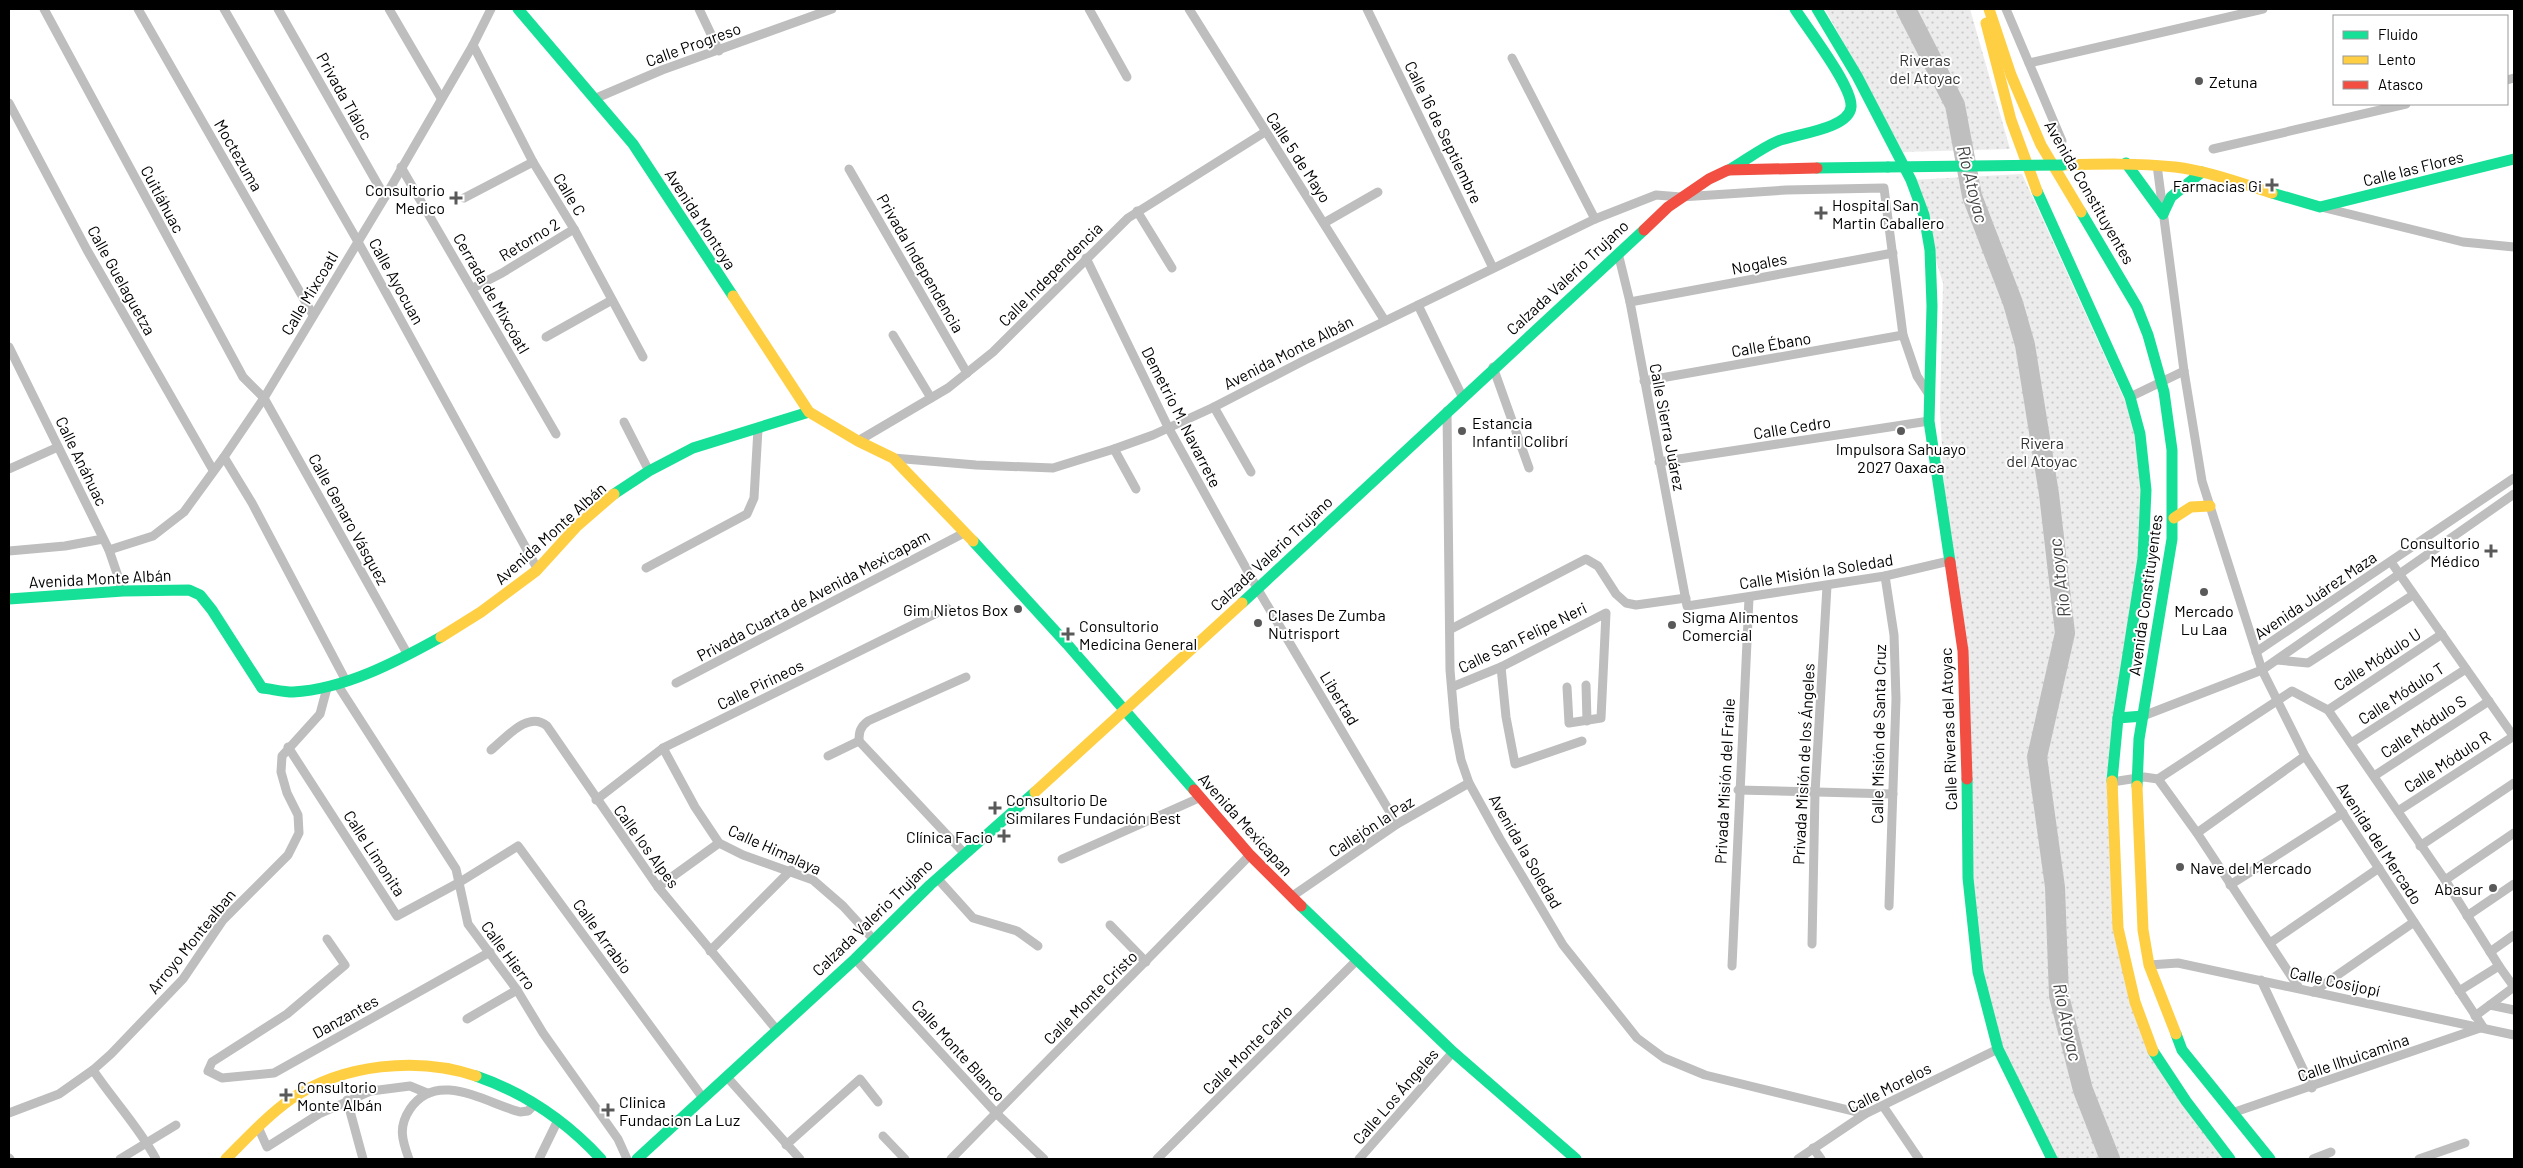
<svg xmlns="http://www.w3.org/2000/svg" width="2523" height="1168" viewBox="0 0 2523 1168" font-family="Barlow,sans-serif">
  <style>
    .park { fill: url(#park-dots) }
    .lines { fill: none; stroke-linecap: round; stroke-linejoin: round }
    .river { stroke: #bfbfbf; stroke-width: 20 }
    .street { stroke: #bebebe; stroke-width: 9 }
    .fast { stroke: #16e098; stroke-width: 11 }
    .slow { stroke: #ffcf43; stroke-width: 11 }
    .jam { stroke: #f24e42; stroke-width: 11 }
    .fast-bridge { stroke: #16e098; stroke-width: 11 }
    .poi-dot { fill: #595959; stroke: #fff; stroke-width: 2 }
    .labels { text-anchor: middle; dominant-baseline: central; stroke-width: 4; stroke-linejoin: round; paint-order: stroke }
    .street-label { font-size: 16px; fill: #000; stroke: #fff }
    .park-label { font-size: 16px; fill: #333; stroke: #fff }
    .poi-label { font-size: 16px; fill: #000; stroke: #fff; text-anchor: start }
    .water-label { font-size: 18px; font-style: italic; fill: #444; stroke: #fff }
  </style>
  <defs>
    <pattern id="park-dots" width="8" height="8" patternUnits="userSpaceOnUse" patternTransform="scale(1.25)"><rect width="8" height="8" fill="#ececec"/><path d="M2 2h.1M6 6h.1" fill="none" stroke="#c9c9c9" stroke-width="1.8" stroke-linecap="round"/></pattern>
  </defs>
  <rect width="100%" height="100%" fill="#fff"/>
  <g class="park">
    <path d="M1825,9H1970L2010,149L1903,152Z"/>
    <path d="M2022,174L2140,434L2143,558L2118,718V928L2154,1054L2233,1159H2052L1998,1049L1971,916L1967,718L1948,559L1940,411L1943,283L1911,180Z"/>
  </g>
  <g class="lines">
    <path class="river" d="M1906,9L1955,105L1972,196L2013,303L2025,345L2049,494L2065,633L2037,757L2055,887L2059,996L2083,1090L2110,1159"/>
    <g class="street">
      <path d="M44,9L243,377L264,398L408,655"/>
      <path d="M138,9L313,315"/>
      <path d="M224,9L357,240L538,570"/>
      <path d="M278,9L385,197"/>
      <path d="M389,9L441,98"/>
      <path d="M699,9L719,51"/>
      <path d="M1089,9L1127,77"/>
      <path d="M1189,9L1385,321"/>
      <path d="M1367,9L1493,268"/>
      <path d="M2006,9L2062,141"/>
      <path d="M473,45L533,162L574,229L643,357"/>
      <path d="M1512,58L1595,219"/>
      <path d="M2029,63L2263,9"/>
      <path d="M2507,80L2514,78"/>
      <path d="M594,99L662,70L832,9"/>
      <path d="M9,103L87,250L213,470"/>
      <path d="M2213,149L2406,104"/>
      <path d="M2157,165L2184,371L2202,481L2262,670L2305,756L2483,1027L2232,1113"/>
      <path d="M401,167L556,434"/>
      <path d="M849,169L967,373"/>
      <path d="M464,198L533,162"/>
      <path d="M2325,208L2463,242L2514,247"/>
      <path d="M1137,211L1172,268"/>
      <path d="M1324,223L1378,192"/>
      <path d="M1618,253L1630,302L1687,606L1885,576L1949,561"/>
      <path d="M1086,258L1168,427L1257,588L1397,824"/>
      <path d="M473,288L502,273L574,229"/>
      <path d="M1630,302L1893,253"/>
      <path d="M1418,305L1462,396"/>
      <path d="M893,335L931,398"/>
      <path d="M546,337L612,300"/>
      <path d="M9,347L109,550L123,591"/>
      <path d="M1493,367L1529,468"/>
      <path d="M1644,381L1903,335"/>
      <path d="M2130,397L2184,371"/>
      <path d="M1214,407L1251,472"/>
      <path d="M1447,411L1450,670L1455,728L1461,760L1469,783L1500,839L1563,945L1637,1038L1664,1058L1705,1075L1865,1114"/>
      <path d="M624,422L649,471"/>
      <path d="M858,441L948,388L993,352L1128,218L1265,132"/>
      <path d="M1114,449L1136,489"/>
      <path d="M224,457L252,503L346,681"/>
      <path d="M893,458L976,465L1053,468L1114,449L1153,435L1214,407L1305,360L1595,219L1656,195L1681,197L1786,190L1884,188L1903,335L1917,376L1930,396"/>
      <path d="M1659,462L1929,421"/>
      <path d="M9,469L58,447"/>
      <path d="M109,550L153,536L184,512L224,457L264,398L385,197L473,45L491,9"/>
      <path d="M9,551L65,546L103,539"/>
      <path d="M2391,562L2514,737"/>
      <path d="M646,568L747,514L754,498L758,429"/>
      <path d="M1885,576L1894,635L1896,699L1889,906"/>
      <path d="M1451,629L1586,559L1598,566L1616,594L1626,603L1636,605L1686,598"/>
      <path d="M2256,652L2514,478"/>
      <path d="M2277,660L2308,663L2413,595"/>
      <path d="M1501,667L1506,717L1515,764L1582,741"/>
      <path d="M676,683L964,533"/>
      <path d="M337,684L456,869L468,924L517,990L543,1033L618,1139L627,1159"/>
      <path d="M1586,685L1587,721"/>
      <path d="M1452,687L1501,667L1606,613L1601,718L1569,723L1567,687"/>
      <path d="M2328,710L2442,634"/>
      <path d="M2143,716L2262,670L2514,494"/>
      <path d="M859,741L964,853"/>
      <path d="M859,741C859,732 860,727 868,721L966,677"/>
      <path d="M2351,743L2466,669"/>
      <path d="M288,747L397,916L460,882L518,846L703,1098"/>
      <path d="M663,748L695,807L719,843L743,855L813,880L843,906L874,940"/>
      <path d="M491,750C506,738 528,710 547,726L658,887L776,1029"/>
      <path d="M828,756L859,741"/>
      <path d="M2374,776L2489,701"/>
      <path d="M2158,779L2292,691L2328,710L2445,880L2499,966L2459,991"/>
      <path d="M2112,782L2144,777L2158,779L2197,833L2299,988"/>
      <path d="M1738,790L1893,794"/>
      <path d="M596,800L663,748L947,608"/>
      <path d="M2398,811L2514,736"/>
      <path d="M2197,833L2305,756"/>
      <path d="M2420,846L2514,783"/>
      <path d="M1062,859L1199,798"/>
      <path d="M937,878L973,918L1017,931L1038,946"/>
      <path d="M2445,880L2514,833"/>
      <path d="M2230,885L2343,813"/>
      <path d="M658,887L719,843"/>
      <path d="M1291,897L1397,824L1469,783"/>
      <path d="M2467,916L2514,884"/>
      <path d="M1110,925L1146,962"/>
      <path d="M327,939L345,965L287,1014L212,1062L208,1071L222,1078L274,1073L490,952"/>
      <path d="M2270,943L2379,868"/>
      <path d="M1812,944L1815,793L1827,586"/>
      <path d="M710,951L791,870"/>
      <path d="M2490,952L2514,935"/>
      <path d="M855,959L996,1113L1044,1159"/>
      <path d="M2149,965L2178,963L2514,1035"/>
      <path d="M1732,966L1749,598"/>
      <path d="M2499,966L2514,987"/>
      <path d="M2261,980L2312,1088"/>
      <path d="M2313,992L2414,922"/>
      <path d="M2490,1005L2514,1010"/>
      <path d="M2475,1016L2514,987"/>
      <path d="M467,1019L517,990"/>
      <path d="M93,1070C113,1100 139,1127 156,1159"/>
      <path d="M727,1077L800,1159"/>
      <path d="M347,1100L363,1159"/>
      <path d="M1883,1106L1919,1159"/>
      <path d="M9,1113L59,1094L93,1070L111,1054L183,979L223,920L288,855L299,833L298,815L287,793L281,772L282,756L320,714L327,688"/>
      <path d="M258,1127L267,1147L319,1114L371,1091L410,1086L427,1093"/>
      <path d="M883,1136L905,1159"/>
      <path d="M786,1145L860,1079L878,1102"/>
      <path d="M1813,1148L1821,1159"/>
      <path d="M9,1158L10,1159"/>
      <path d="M120,1159L176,1125"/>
      <path d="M409,1159C402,1140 398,1127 410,1109C437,1069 486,1103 520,1112L528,1111L535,1104"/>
      <path d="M539,1159L558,1120"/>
      <path d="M951,1159L1250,855"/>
      <path d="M1157,1159L1358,959"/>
      <path d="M1359,1159L1453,1052"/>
      <path d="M1798,1159L1865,1114L1998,1049"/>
      <path d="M2313,1159L2331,1152"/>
      <path d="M2419,1159L2465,1143"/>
    </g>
    <g class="fast">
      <path d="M518,9L633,144L733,296"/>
      <path d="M1817,9L1857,76L1911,180L1924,215L1930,250L1932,306L1929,421L1950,562"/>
      <path d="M2126,163L2163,214"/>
      <path d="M1817,168L1888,167"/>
      <path d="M1729,170C1745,161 1761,148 1778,141C1795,134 1849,129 1851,107C1853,87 1807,28 1795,9"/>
      <path d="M2037,191L2130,397L2140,434L2146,490L2143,558L2118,718L2112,781"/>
      <path d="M2272,193L2320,207L2514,159"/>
      <path d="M2081,212L2137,307L2148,335L2164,392L2172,450V539L2139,739L2137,786"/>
      <path d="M2163,214L2171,197L2202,172"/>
      <path d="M614,494L649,471L693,448L809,412"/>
      <path d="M973,541L1067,644L1194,790"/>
      <path d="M9,599L123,591L189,590L200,595L212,610L262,688C272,689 283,692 293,692C345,689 396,662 441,637"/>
      <path d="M1242,603L1644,230"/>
      <path d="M2118,718L2143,716"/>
      <path d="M1967,779L1968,878L1978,972L1998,1049L2052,1159"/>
      <path d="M1301,906L1453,1052L1576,1159"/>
      <path d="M2176,1034L2182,1050L2270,1159"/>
      <path d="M2153,1051L2186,1101L2230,1159"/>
      <path d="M476,1076C525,1093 566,1121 601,1159"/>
      <path d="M637,1159L855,959L930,885L1035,792"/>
    </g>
    <g class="slow">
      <path d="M1989,9L2011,75L2041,145L2081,212"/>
      <path d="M1986,23L2011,120L2037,191"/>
      <path d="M2063,165C2100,164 2137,163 2175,167C2208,171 2240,183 2272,193"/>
      <path d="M733,296L809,412L858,441L893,458L973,541"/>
      <path d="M2174,518L2191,507L2210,506"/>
      <path d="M441,637L481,612L536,571L577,526L614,494"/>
      <path d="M2112,781L2118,928L2135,1002L2153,1051"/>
      <path d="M2137,786L2143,930L2149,965L2176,1034"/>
      <path d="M1035,792L1242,603"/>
      <path d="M226,1159C247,1138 267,1116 291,1099C342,1064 418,1056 476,1076"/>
    </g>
    <g class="jam">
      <path d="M1644,230L1668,207L1709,179L1728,170L1817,168"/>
      <path d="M1950,562L1963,651L1967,779"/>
      <path d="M1194,790L1250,855L1301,906"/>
    </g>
    <path class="fast-bridge" d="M1888,167L2063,165"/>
  </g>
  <g class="poi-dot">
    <circle cx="2199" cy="81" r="5"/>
    <path d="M2269.5 177.5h5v5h5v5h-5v5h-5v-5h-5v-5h5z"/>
    <path d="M453.5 190.5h5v5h5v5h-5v5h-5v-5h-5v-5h5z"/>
    <path d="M1818.5 205.5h5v5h5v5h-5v5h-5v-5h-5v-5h5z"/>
    <circle cx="1462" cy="431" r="5"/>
    <circle cx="1901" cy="431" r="5"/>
    <path d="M2488.5 543.5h5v5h5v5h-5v5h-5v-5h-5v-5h5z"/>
    <circle cx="2204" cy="592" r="5"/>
    <circle cx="1018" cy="609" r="5"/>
    <circle cx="1258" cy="623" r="5"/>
    <circle cx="1672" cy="625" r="5"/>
    <path d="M1065.5 626.5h5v5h5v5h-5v5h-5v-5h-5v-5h5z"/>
    <path d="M992.5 800.5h5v5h5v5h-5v5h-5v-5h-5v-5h5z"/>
    <path d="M1001.5 828.5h5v5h5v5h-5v5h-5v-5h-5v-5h5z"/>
    <circle cx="2180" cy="867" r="5"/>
    <circle cx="2493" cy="888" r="5"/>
    <path d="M283.5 1087.5h5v5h5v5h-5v5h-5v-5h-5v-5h5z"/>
    <path d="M605.5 1102.5h5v5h5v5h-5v5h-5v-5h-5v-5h5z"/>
  </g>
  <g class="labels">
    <g class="street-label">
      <text transform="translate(693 44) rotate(-20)">Calle Progreso</text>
      <text transform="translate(345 96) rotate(61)">Privada Tláloc</text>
      <text transform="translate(1444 132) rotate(64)">Calle 16 de Septiembre</text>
      <text transform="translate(239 155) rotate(60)">Moctezuma</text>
      <text transform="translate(1299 157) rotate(57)">Calle 5 de Mayo</text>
      <text transform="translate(2413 168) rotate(-14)">Calle las Flores</text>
      <text transform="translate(2090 192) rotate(60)">Avenida Constituyentes</text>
      <text transform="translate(570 194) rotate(59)">Calle C</text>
      <text transform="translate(163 199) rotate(62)">Cuitláhuac</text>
      <text transform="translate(701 219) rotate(57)">Avenida Montoya</text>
      <text transform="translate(529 239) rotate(-31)">Retorno 2</text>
      <text transform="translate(921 263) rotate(60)">Privada Independencia</text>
      <text transform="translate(1759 263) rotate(-11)">Nogales</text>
      <text transform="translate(1050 274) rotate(-45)">Calle Independencia</text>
      <text transform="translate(1567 277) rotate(-43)">Calzada Valerio Trujano</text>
      <text transform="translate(122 280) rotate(61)">Calle Guelaguetza</text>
      <text transform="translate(397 281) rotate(61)">Calle Ayocuan</text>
      <text transform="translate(309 293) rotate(-59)">Calle Mixcoatl</text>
      <text transform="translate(492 293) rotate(60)">Cerrada de Mixcóatl</text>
      <text transform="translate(1771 344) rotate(-10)">Calle Ébano</text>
      <text transform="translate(1288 352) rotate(-27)">Avenida Monte Albán</text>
      <text transform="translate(1182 417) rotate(63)">Demetrio M. Navarrete</text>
      <text transform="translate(1668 427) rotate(79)">Calle Sierra Juárez</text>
      <text transform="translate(1792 427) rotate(-9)">Calle Cedro</text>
      <text transform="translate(82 461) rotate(64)">Calle Anáhuac</text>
      <text transform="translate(349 519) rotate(61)">Calle Genaro Vásquez</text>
      <text transform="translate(550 533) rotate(-42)">Avenida Monte Albán</text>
      <text transform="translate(1271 553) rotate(-43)">Calzada Valerio Trujano</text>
      <text transform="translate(1816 571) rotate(-9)">Calle Misión la Soledad</text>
      <text transform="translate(100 578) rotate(-3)">Avenida Monte Albán</text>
      <text transform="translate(813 595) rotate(-28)">Privada Cuarta de Avenida Mexicapam</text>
      <text transform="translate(2145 595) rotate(-82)">Avenida Constituyentes</text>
      <text transform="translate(2315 595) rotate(-34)">Avenida Juárez Maza</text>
      <text transform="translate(1522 637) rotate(-26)">Calle San Felipe Neri</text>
      <text transform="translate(2377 659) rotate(-33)">Calle Módulo U</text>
      <text transform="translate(760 684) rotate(-26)">Calle Pirineos</text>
      <text transform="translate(2401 693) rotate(-33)">Calle Módulo T</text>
      <text transform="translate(1340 698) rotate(59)">Libertad</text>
      <text transform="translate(2423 726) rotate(-34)">Calle Módulo S</text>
      <text transform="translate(1948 729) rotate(-92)">Calle Riveras del Atoyac</text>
      <text transform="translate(1878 734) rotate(-89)">Calle Misión de Santa Cruz</text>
      <text transform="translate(2447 761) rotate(-33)">Calle Módulo R</text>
      <text transform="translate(1803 764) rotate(-87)">Privada Misión de los Ángeles</text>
      <text transform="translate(1724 781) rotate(-87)">Privada Misión del Fraile</text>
      <text transform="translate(1246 824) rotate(48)">Avenida Mexicapan</text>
      <text transform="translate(1371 826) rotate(-33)">Callejón la Paz</text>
      <text transform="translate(2380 843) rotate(57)">Avenida del Mercado</text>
      <text transform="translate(647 846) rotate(54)">Calle los Alpes</text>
      <text transform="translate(775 849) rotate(24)">Calle Himalaya</text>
      <text transform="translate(1526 851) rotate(60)">Avenida la Soledad</text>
      <text transform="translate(375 853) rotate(57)">Calle Limonita</text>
      <text transform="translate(872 917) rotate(-44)">Calzada Valerio Trujano</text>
      <text transform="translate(603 936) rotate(54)">Calle Arrabio</text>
      <text transform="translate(191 941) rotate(-51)">Arroyo Montealban</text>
      <text transform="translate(509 955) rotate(54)">Calle Hierro</text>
      <text transform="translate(2335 981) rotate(12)">Calle Cosijopí</text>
      <text transform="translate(1090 997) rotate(-45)">Calle Monte Cristo</text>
      <text transform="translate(345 1016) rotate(-29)">Danzantes</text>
      <text transform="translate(1247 1049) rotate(-45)">Calle Monte Carlo</text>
      <text transform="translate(959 1050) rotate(48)">Calle Monte Blanco</text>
      <text transform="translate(2353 1057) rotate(-19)">Calle Ilhuicamina</text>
      <text transform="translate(1889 1087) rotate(-27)">Calle Morelos</text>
      <text transform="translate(1395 1096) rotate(-49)">Calle Los Ángeles</text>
    </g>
    <g class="park-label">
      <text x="1925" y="59">Riveras<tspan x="1925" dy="18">del Atoyac</tspan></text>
      <text x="2042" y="442">Rivera<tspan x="2042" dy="18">del Atoyac</tspan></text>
    </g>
    <g class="poi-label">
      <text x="2209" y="81">Zetuna</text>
      <text x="2262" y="185" text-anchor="end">Farmacias Gi</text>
      <text x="445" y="189" text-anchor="end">Consultorio<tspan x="445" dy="18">Medico</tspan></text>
      <text x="1832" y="204">Hospital San<tspan x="1832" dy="18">Martin Caballero</tspan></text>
      <text x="1472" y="422">Estancia<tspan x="1472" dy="18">Infantil Colibrí</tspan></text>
      <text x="1901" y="448" text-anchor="middle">Impulsora Sahuayo<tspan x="1901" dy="18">2027 Oaxaca</tspan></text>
      <text x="2480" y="542" text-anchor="end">Consultorio<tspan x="2480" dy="18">Médico</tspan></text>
      <text x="1008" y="609" text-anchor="end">Gim Nietos Box</text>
      <text x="2204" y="610" text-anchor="middle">Mercado<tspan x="2204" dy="18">Lu Laa</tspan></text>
      <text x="1268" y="614">Clases De Zumba<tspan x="1268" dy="18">Nutrisport</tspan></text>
      <text x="1682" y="616">Sigma Alimentos<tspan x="1682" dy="18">Comercial</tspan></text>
      <text x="1079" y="625">Consultorio<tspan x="1079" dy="18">Medicina General</tspan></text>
      <text x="1006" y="799">Consultorio De<tspan x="1006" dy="18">Similares Fundación Best</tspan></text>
      <text x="993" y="836" text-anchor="end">Clínica Facio</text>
      <text x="2190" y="867">Nave del Mercado</text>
      <text x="2483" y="888" text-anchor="end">Abasur</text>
      <text x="297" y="1086">Consultorio<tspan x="297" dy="18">Monte Albán</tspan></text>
      <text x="619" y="1101">Clinica<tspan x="619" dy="18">Fundacion La Luz</tspan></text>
    </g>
    <g class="water-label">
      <text transform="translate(1973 184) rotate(76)">Río Atoyac</text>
      <text transform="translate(2059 578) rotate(-97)">Río Atoyac</text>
      <text transform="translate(2068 1022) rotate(78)">Río Atoyac</text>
    </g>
  </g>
  <rect width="2523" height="1168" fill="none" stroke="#000000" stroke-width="20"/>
  <rect x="2333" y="15" width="175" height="90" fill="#ffffff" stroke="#999999"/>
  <rect x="2343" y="31" width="25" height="8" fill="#16e098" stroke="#999999"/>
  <text x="2378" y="40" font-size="15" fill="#000000">Fluido</text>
  <rect x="2343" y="56" width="25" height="8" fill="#ffcf43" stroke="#999999"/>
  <text x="2378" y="65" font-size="15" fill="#000000">Lento</text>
  <rect x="2343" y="81" width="25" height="8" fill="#f24e42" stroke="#999999"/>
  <text x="2378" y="90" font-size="15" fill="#000000">Atasco</text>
</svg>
